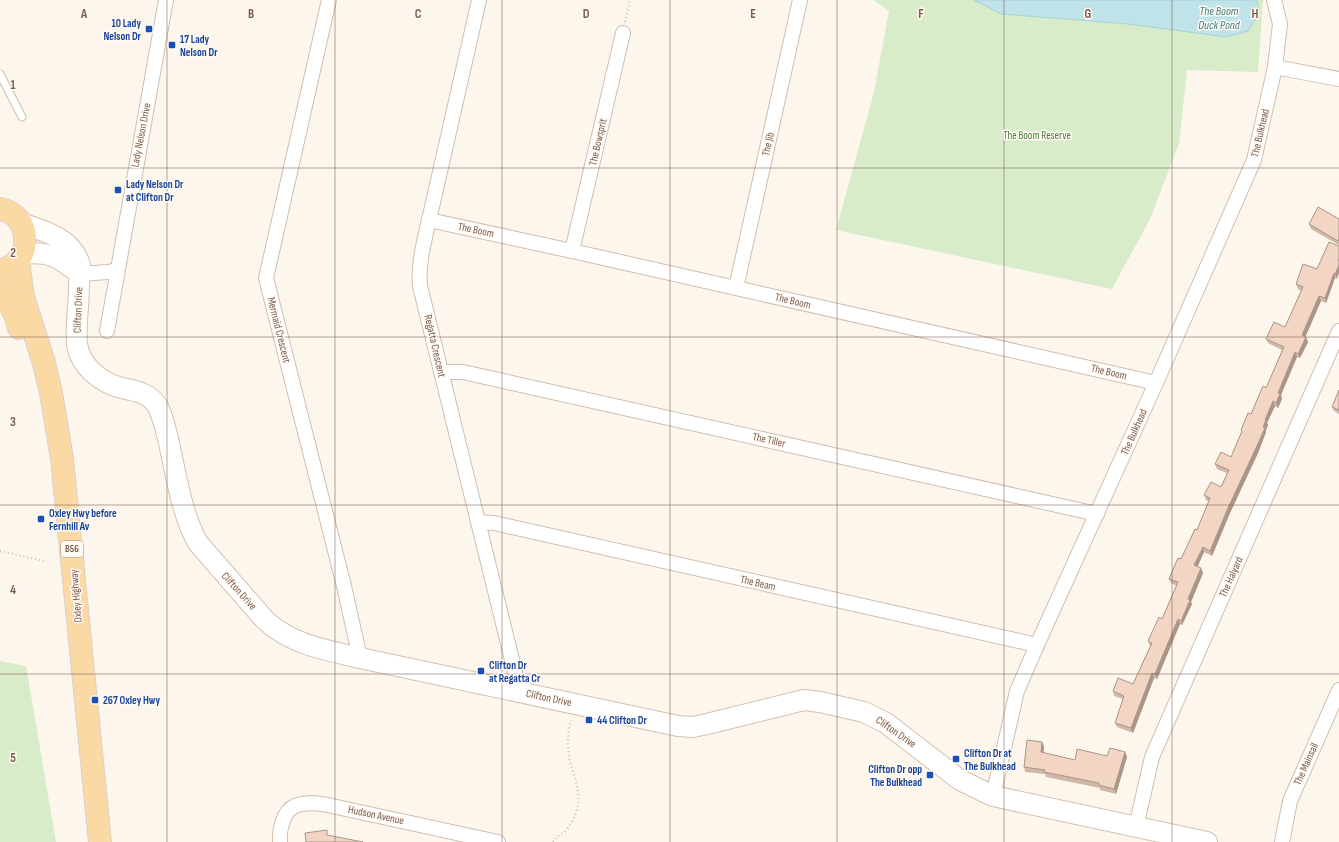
<svg xmlns="http://www.w3.org/2000/svg" width="1339" height="842" viewBox="0 0 1339 842" font-family="'Sofia Sans Condensed',sans-serif">
  <style>
    .green { fill: #d8ecc9 }
    .water { fill: #bfe3e8; stroke: #a5d3da }
    .lines { fill: none; stroke-linecap: round; stroke-linejoin: round }
    .lane-casing { stroke: #d1beb0; stroke-width: 9 }
    .street-casing { stroke: #d1beb0; stroke-width: 16 }
    .secondary-casing { stroke: #d6c0b0; stroke-width: 22 }
    .primary-casing { stroke: #dad1cd; stroke-width: 24 }
    .path { stroke: #d9b8a5; stroke-width: 2; stroke-dasharray: 1 3; stroke-linecap: butt }
    .lane { stroke: #fff; stroke-width: 7 }
    .street { stroke: #fff; stroke-width: 14 }
    .secondary { stroke: #fff; stroke-width: 20 }
    .primary { stroke: #fbd9a5; stroke-width: 22 }
    .wall { fill: #d1b7a8 }
    .shaded-wall { fill: #aa9588 }
    .building { fill: #f3d5c3; stroke: #aa9588 }
    .grid { fill: none; stroke: #7a5c4d; stroke-width: 1; stroke-opacity: 0.55 }
    .transit-dot { fill: #1a4fb4; stroke: #fffaf3; stroke-width: 1.5 }
    .labels { text-anchor: middle; dominant-baseline: central; stroke-width: 3; stroke-linejoin: round; paint-order: stroke }
    .shield { fill: #fffaf3; stroke: #a28b7f; stroke-width: 1 }
    .shield-label { font-size: 10px; font-weight: bold; fill: #7a5c4d }
    .transit-label { font-size: 11px; font-weight: bold; fill: #164399; stroke: #fffaf3; text-anchor: start }
    .street-label { font-size: 11px; fill: #7a5c4d; stroke: #fffaf3 }
    .park-label { font-size: 11px; fill: #537a41; stroke: #fffaf3 }
    .water-label { font-size: 12px; font-style: italic; fill: #437c86; stroke: #fffaf3 }
    .grid-label { font-size: 13px; text-anchor: middle; font-weight: bold; fill: #7a5c4d; stroke: #fffaf3; stroke-width: 3; stroke-linejoin: round; paint-order: stroke }
  </style>
  <rect width="100%" height="100%" fill="#fdf6ec"/>
  <g class="green">
    <path d="M873,0H1263L1258,72L1187,70L1179,144L1150,219L1112,289L836,230L874,92L889,11Z"/>
    <path d="M0,661L26,666L56,842H0Z"/>
  </g>
  <path class="water" d="M974,0H1257L1259,14L1248,31L1227,37L1128,24L1001,14Z"/>
  <g class="lines">
    <defs>
      <path id="lane" d="M0,74L22,117"/>
      <g id="street">
        <path d="M329,0L266,278L344,586L360,658"/>
        <path d="M479,0L429,220C424,242 418,263 420,286L515,672L512,690"/>
        <path d="M1275,67L1339,79"/>
        <path d="M429,220L572,251L1156,383"/>
        <path d="M572,251L623,33"/>
        <path d="M80,274L108,272L117,270"/>
        <path d="M736,288L800,0"/>
        <path d="M107,331L166,0"/>
        <path d="M441,372H463L1097,514"/>
        <path d="M478,522L494,523L1037,645"/>
        <path d="M993,796L1017,691L1037,645L1156,383L1254,160L1275,67L1280,24L1274,0"/>
        <path d="M1136,827L1152,757L1339,331"/>
        <path d="M280,842C279,830 283,811 295,806C304,802 314,803 323,804L498,842"/>
        <path d="M1282,842L1290,801L1339,690"/>
      </g>
      <g id="secondary">
        <path d="M21,223C45,231 72,238 80,265C79,279 79,293 78,307C77,319 76,331 77,344C80,366 101,383 122,388C136,391 150,393 158,407C164,419 167,434 170,448C177,479 182,515 198,543L265,620C292,645 326,650 360,658L678,726L693,727L707,724L804,700L820,702L864,712L886,723L960,780L993,796L1207,842"/>
        <path d="M22,254C50,251 58,257 80,274"/>
      </g>
      <g id="primary">
        <path d="M0,209C33,214 34,265 0,270"/>
        <path d="M18,260L23,297L44,363L51,393L62,459L100,842"/>
        <path d="M0,288L15,314L19,328"/>
      </g>
    </defs>
    <use href="#lane" class="lane-casing"/>
    <use href="#street" class="street-casing"/>
    <use href="#secondary" class="secondary-casing"/>
    <use href="#primary" class="primary-casing"/>
    <g class="path">
      <path d="M625,22L630,0"/>
      <path d="M0,551L44,561"/>
      <path d="M553,842C556,836 559,836 564,832C571,826 576,815 578,805C581,789 572,772 569,757C567,744 568,732 571,720"/>
    </g>
    <use href="#lane" class="lane"/>
    <use href="#street" class="street"/>
    <use href="#secondary" class="secondary"/>
    <use href="#primary" class="primary"/>
  </g>
  <g class="wall">
    <path d="M1339,219V245L1311,229L1309,224Z"/>
    <path d="M1329,242L1337,279L1335,278L1326,303L1321,301L1305,337L1308,342L1300,358L1297,357L1281,395L1282,399L1278,408L1275,406L1267,423L1268,425L1266,430V432L1258,453L1230,513L1212,556L1204,552L1197,567L1203,573L1191,602L1192,604L1182,625L1180,624L1157,679L1154,678L1133,733L1117,727L1115,723L1123,699L1114,696L1113,691L1133,684L1150,646L1148,641L1162,619L1177,586L1171,583L1169,579L1181,559L1197,530L1209,502L1206,500L1204,495L1221,487L1227,473L1217,469L1215,464L1231,457L1242,432L1241,430L1266,388L1282,350L1268,343L1266,339L1285,327L1301,291L1298,289L1296,284L1317,269Z"/>
    <path d="M1339,390V414L1334,411L1332,407Z"/>
    <path d="M1042,742L1044,747L1043,753L1075,760L1107,756L1125,752L1127,757L1116,794L1100,790V788L1046,777L1045,774L1025,772L1024,767Z"/>
  </g>
  <g class="shaded-wall">
    <path d="M1339,265V273L1337,279L1335,274Z"/>
    <path d="M1334,273L1335,278L1326,303L1325,298Z"/>
    <path d="M1319,296L1321,301L1304,340L1302,335Z"/>
    <path d="M1306,337L1308,342L1300,358L1298,354Z"/>
    <path d="M1295,352L1297,357L1281,395L1282,399L1278,408L1276,403L1278,393Z"/>
    <path d="M1273,401L1275,406L1267,423L1268,425L1266,430V432L1258,453L1230,513L1212,556L1210,551L1263,427L1265,420Z"/>
    <path d="M1203,547L1204,552L1196,570L1194,565Z"/>
    <path d="M1201,568L1203,573L1191,602L1192,604L1182,625L1181,621L1188,599Z"/>
    <path d="M1178,619L1180,624L1157,679L1155,674Z"/>
    <path d="M1152,673L1154,678L1133,733L1131,728Z"/>
    <path d="M1042,742L1044,747L1043,757L1041,752Z"/>
    <path d="M1125,752L1127,757L1116,794L1114,789Z"/>
  </g>
  <g class="building">
    <path d="M1318,207L1339,219V239L1338,241L1309,224Z"/>
    <path d="M1329,242L1339,246V258L1338,260L1339,261V265L1335,274L1334,273L1325,298L1319,296L1302,335L1306,337L1298,354L1295,352L1278,393L1280,394L1276,403L1273,401L1265,420H1266L1263,427L1265,428L1256,448L1228,508L1210,551L1203,547L1194,565L1201,568L1188,599L1190,600L1181,621L1178,619L1155,674L1152,673L1131,728L1115,723L1124,696L1113,691L1118,678L1133,684L1152,643L1148,641L1159,617L1162,619L1178,582L1169,579L1178,558L1181,559L1195,529L1197,530L1210,498L1204,495L1211,482L1221,487L1229,470L1215,464L1221,452L1231,457L1242,431L1241,430L1248,413L1251,414L1263,386L1266,388L1284,347L1266,339L1274,322L1285,327L1303,287L1296,284L1303,264L1317,269Z"/>
    <path d="M1339,390V410L1332,407Z"/>
    <path d="M1027,740L1042,742L1041,752L1075,760L1077,749L1107,756L1110,748L1125,752L1114,789L1099,785V783L1044,772L1045,770L1024,767Z"/>
    <path d="M327,830V835L363,842H306L305,833Z"/>
  </g>
  <path class="grid" d="M167,0V842M335,0V842M502,0V842M670,0V842M837,0V842M1004,0V842M1172,0V842M0,168H1339M0,337H1339M0,505H1339M0,674H1339"/>
  <g class="transit-dot">
    <rect x="145" y="25" width="8" height="8" rx="2"/>
    <rect x="168" y="41" width="8" height="8" rx="2"/>
    <rect x="114" y="186" width="8" height="8" rx="2"/>
    <rect x="37" y="515" width="8" height="8" rx="2"/>
    <rect x="477" y="667" width="8" height="8" rx="2"/>
    <rect x="91" y="696" width="8" height="8" rx="2"/>
    <rect x="585" y="716" width="8" height="8" rx="2"/>
    <rect x="952" y="755" width="8" height="8" rx="2"/>
    <rect x="926" y="771" width="8" height="8" rx="2"/>
  </g>
  <g class="labels">
    <rect class="shield" x="61" y="541" width="22" height="16" rx="3"/>
    <g class="shield-label">
      <text x="72" y="549">B56</text>
    </g>
    <g class="transit-label">
      <text x="141" y="23" text-anchor="end">10 Lady<tspan x="141" dy="13">Nelson Dr</tspan></text>
      <text x="180" y="39">17 Lady<tspan x="180" dy="13">Nelson Dr</tspan></text>
      <text x="126" y="184">Lady Nelson Dr<tspan x="126" dy="13">at Clifton Dr</tspan></text>
      <text x="49" y="513">Oxley Hwy before<tspan x="49" dy="13">Fernhill Av</tspan></text>
      <text x="489" y="665">Clifton Dr<tspan x="489" dy="13">at Regatta Cr</tspan></text>
      <text x="103" y="700">267 Oxley Hwy</text>
      <text x="597" y="720">44 Clifton Dr</text>
      <text x="964" y="753">Clifton Dr at<tspan x="964" dy="13">The Bulkhead</tspan></text>
      <text x="922" y="769" text-anchor="end">Clifton Dr opp<tspan x="922" dy="13">The Bulkhead</tspan></text>
    </g>
    <g class="street-label">
      <text transform="translate(1260 133) rotate(-77)">The Bulkhead</text>
      <text transform="translate(141 135) rotate(-79)">Lady Nelson Drive</text>
      <text transform="translate(598 142) rotate(-77)">The Bowsprit</text>
      <text transform="translate(768 144) rotate(-78)">The Jib</text>
      <text transform="translate(476 230) rotate(12)">The Boom</text>
      <text transform="translate(793 301) rotate(13)">The Boom</text>
      <text transform="translate(78 310) rotate(-88)">Clifton Drive</text>
      <text transform="translate(279 330) rotate(76)">Mermaid Crescent</text>
      <text transform="translate(435 346) rotate(77)">Regatta Crescent</text>
      <text transform="translate(1109 372) rotate(13)">The Boom</text>
      <text transform="translate(1134 432) rotate(-66)">The Bulkhead</text>
      <text transform="translate(769 440) rotate(13)">The Tiller</text>
      <text transform="translate(1231 577) rotate(-66)">The Halyard</text>
      <text transform="translate(758 583) rotate(13)">The Beam</text>
      <text transform="translate(239 591) rotate(48)">Clifton Drive</text>
      <text transform="translate(76 596) rotate(-95)">Oxley Highway</text>
      <text transform="translate(549 698) rotate(12)">Clifton Drive</text>
      <text transform="translate(896 732) rotate(35)">Clifton Drive</text>
      <text transform="translate(1306 764) rotate(-66)">The Mainsail</text>
      <text transform="translate(376 815) rotate(12)">Hudson Avenue</text>
    </g>
    <g class="park-label">
      <text x="1037" y="135">The Boom Reserve</text>
    </g>
    <g class="water-label">
      <text x="1219" y="11">The Boom<tspan x="1219" dy="14">Duck Pond</tspan></text>
    </g>
  </g>
  <g class="grid-label">
    <text x="84" y="18">A</text>
    <text x="251" y="18">B</text>
    <text x="418" y="18">C</text>
    <text x="586" y="18">D</text>
    <text x="753" y="18">E</text>
    <text x="921" y="18">F</text>
    <text x="1088" y="18">G</text>
    <text x="1255" y="18">H</text>
    <text x="13" y="89">1</text>
    <text x="13" y="257">2</text>
    <text x="13" y="426">3</text>
    <text x="13" y="594">4</text>
    <text x="13" y="762">5</text>
  </g>
</svg>
